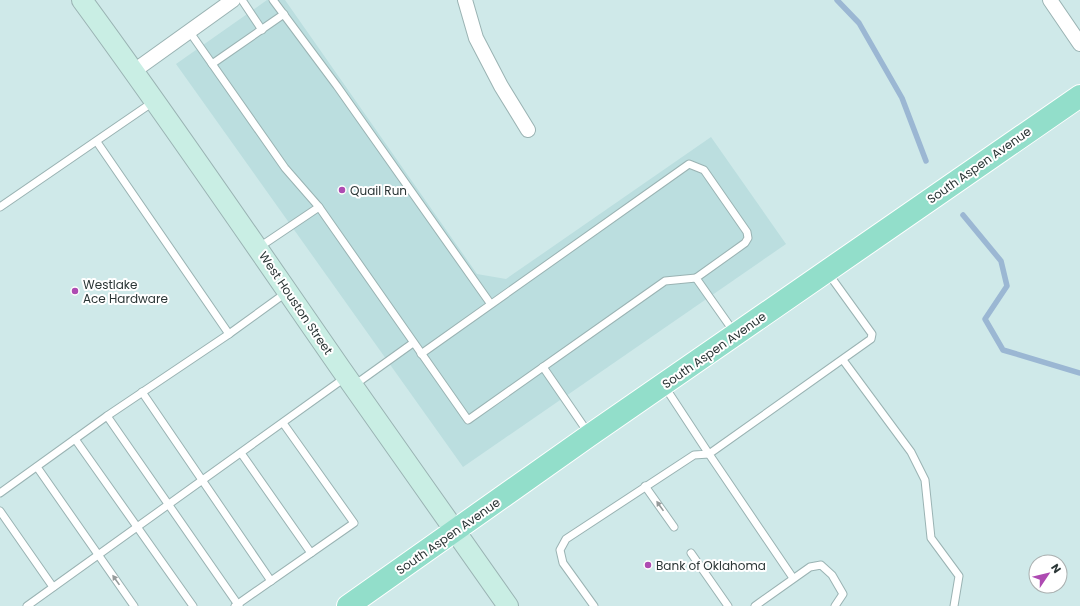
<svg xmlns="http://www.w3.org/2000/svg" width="1080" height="606" viewBox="0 0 1080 606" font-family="Poppins,sans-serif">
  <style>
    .built { fill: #bbdedf }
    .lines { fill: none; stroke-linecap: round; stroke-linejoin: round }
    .stream { stroke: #9bb7d3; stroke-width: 5.5 }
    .lane-casing { stroke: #9ab3b3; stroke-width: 9 }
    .street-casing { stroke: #9ab3b3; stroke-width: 16 }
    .secondary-casing { stroke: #9ab3b3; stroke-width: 22 }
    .primary-casing { stroke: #fff; stroke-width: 24 }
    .lane { stroke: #fff; stroke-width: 7 }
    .street { stroke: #fff; stroke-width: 14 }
    .secondary { stroke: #c9eee4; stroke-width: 20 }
    .primary { stroke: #92deca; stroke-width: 22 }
    .oneway { fill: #959a9a }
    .poi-dot { fill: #ae4bb2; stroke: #fff; stroke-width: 1.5 }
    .labels { text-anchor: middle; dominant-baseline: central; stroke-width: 4; stroke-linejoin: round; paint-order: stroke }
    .street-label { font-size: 12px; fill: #2b3636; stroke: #fff }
    .poi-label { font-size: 12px; fill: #2b3636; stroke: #fff; text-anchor: start }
  </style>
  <rect width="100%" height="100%" fill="#cfe9e9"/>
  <path class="built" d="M267,0H285L477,274L506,279L711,137L786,244L463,467L176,64Z"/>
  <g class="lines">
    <g class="stream">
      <path d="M837,0L859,23L902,98L926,161"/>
      <path d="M963,215L1001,261L1007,286L985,319L1003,350L1080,373"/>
    </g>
    <defs>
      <g id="lane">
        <path d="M242,0L262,30"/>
        <path d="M273,0L337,86L490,303"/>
        <path d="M189,31L285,168L319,207L468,420L665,281L696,278"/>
        <path d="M212,64L284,14"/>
        <path d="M97,142L229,334"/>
        <path d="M0,207L153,102"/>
        <path d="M258,248L319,207"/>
        <path d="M421,354L689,164L704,170L747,232L748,238L745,243L696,278L734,332"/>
        <path d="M843,360L911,452L925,480L931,538L959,576L954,606"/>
        <path d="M543,367L589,434"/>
        <path d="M353,386L413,343"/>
        <path d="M142,392L271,581"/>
        <path d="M107,416L239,606"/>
        <path d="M75,439L193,606"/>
        <path d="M241,453L311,553"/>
        <path d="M37,467L134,606"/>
        <path d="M645,486L674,527"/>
        <path d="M0,493L107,416L229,334L287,292"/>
        <path d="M0,511L53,587"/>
        <path d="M691,553L728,606"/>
        <path d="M793,578L709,454L871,339L872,334L828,273"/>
        <path d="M27,606L346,377"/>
        <path d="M235,606L354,523L283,423"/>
        <path d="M594,606L563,563L560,550L566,539L694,455L709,454L665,387"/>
        <path d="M755,606L810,567L821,565L832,575L843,594L835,606"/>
      </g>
      <g id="street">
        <path d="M465,0L476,38L501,86L528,130"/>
        <path d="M1050,0L1080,44"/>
        <path d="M134,71L233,0"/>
      </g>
      <path id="secondary" d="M82,0C171,121 255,245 341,369C396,448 453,527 508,606"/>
      <path id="primary" d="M348,606L590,435L1080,96"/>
    </defs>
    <use href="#lane" class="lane-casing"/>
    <use href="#street" class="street-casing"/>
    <use href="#secondary" class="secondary-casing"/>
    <use href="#primary" class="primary-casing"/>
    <use href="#lane" class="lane"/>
    <use href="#street" class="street"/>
    <use href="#secondary" class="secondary"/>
    <use href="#primary" class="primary"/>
  </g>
  <defs><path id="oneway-solid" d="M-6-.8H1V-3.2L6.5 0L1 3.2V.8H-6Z"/></defs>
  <g class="oneway">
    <use href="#oneway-solid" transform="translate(660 506) rotate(-125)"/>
    <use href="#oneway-solid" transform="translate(116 580) rotate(-125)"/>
  </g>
  <g class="poi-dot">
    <circle cx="342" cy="190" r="4"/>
    <circle cx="75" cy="291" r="4"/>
    <circle cx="648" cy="565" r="4"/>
  </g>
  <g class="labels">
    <g class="street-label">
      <text transform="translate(979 165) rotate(-35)">South Aspen Avenue</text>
      <text transform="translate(296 303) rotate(56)">West Houston Street</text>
      <text transform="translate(714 350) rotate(-35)">South Aspen Avenue</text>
      <text transform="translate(448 536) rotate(-35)">South Aspen Avenue</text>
    </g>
    <g class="poi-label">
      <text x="350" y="190">Quail Run</text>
      <text x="83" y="284">Westlake<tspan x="83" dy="14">Ace Hardware</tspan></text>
      <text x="656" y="565">Bank of Oklahoma</text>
    </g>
  </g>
  <g transform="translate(1048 574) rotate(55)"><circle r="19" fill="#ffffff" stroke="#aaafaf"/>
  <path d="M0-3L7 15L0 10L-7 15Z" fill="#ae4bb2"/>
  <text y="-6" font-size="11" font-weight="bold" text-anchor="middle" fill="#2b3636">N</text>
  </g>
</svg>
